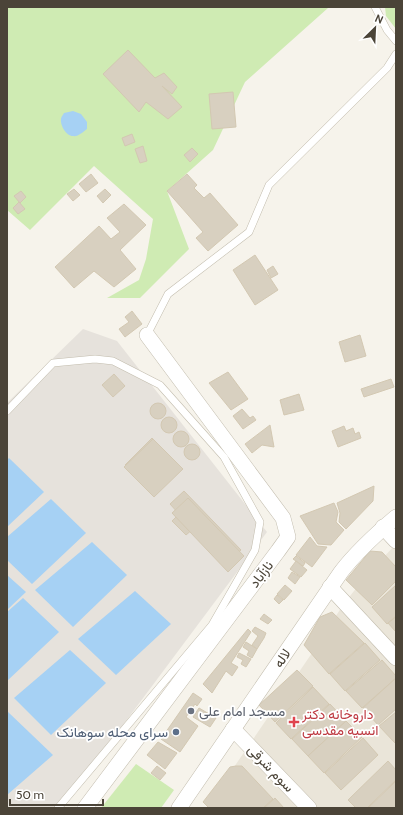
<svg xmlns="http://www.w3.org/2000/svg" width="403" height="815" viewBox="0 0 403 815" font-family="Cabin,Vazirmatn,sans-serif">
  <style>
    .residential { fill: #eae5d9 }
    .industrial { fill: #e6e2dc }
    .green { fill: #cfebb3 }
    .water { fill: #a6d1f4 }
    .building { fill: #d8d0c0; stroke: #d3c8b2 }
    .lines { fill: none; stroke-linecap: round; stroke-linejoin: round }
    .service-casing { stroke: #c2bcad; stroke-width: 8 }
    .minor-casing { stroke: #c2bcad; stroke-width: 16 }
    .service { stroke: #fff; stroke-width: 7 }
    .minor { stroke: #fff; stroke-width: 15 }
    .worship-dot { fill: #6b7280; stroke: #fff; stroke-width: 1.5 }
    .health-dot { fill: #e0444e; stroke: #fff; stroke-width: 1.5 }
    .service-dot { fill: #5c6f8a; stroke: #fff; stroke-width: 1.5 }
    .labels { text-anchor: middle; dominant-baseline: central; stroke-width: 3.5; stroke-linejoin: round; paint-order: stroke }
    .street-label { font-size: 14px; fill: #4b4438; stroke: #fff }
    .worship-label { font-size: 14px; fill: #5b616d; stroke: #fff; text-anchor: start }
    .health-label { font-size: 14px; fill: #be3a42; stroke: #fff; text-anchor: start }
    .service-label { font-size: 14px; fill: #4e5e75; stroke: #fff; text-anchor: end }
  </style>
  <rect width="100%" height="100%" fill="#f6f3eb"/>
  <path class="residential" d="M396,544V808H206L312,653L343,605L365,577Z"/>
  <path class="industrial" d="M83,329L117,341L267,532L61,808H7V403Z"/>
  <g class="green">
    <path d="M7,7H327L328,8L245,82L213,150L167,191L189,249L140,298H107L139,280L146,259L153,219L94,166L30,230L7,210Z"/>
    <path d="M385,7H396V29L386,16Z"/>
    <path d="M136,764L174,790L161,808H101Z"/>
  </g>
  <g class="water">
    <path d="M73,111L81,114L87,122V129C83,132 78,137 73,136C66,136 60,125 61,119C61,117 63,115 64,113Z"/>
    <path d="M9,458L44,492L7,527V460Z"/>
    <path d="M51,499L86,533L32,584L7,560V537Z"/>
    <path d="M92,542L127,575L73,627L35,590Z"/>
    <path d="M7,575L26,592L7,610Z"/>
    <path d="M135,591L171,624L116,675L78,639Z"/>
    <path d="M23,598L59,632L7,681V612Z"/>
    <path d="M70,650L106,683L51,735L14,698Z"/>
    <path d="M7,711L53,755L7,795Z"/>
  </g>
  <g class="building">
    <path d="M128,50L155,78L164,73L177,87L172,94L162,86L182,107L168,119L146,102L139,112L103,74Z"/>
    <path d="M233,92L236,127L212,129L209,94Z"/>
    <path d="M132,134L135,142L125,146L122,138Z"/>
    <path d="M143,146L147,161L140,163L135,149Z"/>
    <path d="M192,148L198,154L190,162L184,155Z"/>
    <path d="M91,174L98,183L86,192L79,184Z"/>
    <path d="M187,174L197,185L194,188L204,198L210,193L238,225L208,251L196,238L203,232L167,191Z"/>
    <path d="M74,189L80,195L73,201L67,194Z"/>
    <path d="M105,189L111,195L103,203L97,196Z"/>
    <path d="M21,191L26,197L20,203L14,196Z"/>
    <path d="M19,202L25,209L18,214L13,208Z"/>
    <path d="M124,204L146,225L120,250L136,269L114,287L94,271L74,288L55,267L99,226L111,239L120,232L107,218Z"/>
    <path d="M255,255L278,290L255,305L233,270Z"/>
    <path d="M273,266L278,274L271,278L267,270Z"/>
    <path d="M132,311L142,324L125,337L119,329L129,322L125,317Z"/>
    <path d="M360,335L366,356L345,362L339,342Z"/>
    <path d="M228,372L248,399L231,410L209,383Z"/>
    <path d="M114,374L125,386L113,397L102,385Z"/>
    <path d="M391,379L394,387L364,397L361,389Z"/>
    <path d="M299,394L304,410L284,415L280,400Z"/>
    <circle cx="158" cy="411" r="8"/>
    <path d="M242,409L250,418L253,416L256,420L243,429L233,416Z"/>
    <circle cx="169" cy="425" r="8"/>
    <path d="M270,425L274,447L262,445L252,453L245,444Z"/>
    <path d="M344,426L346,431L353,428L355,434L359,432L361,438L338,447L332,431Z"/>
    <circle cx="181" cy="439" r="8"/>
    <path d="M152,438L181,467L155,494L125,465Z"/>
    <path d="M153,439L183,469L154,497L124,467Z"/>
    <circle cx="192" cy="452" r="8"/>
    <path d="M374,486L373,501L346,529L339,522L340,513L337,503Z"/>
    <path d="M184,491L241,550L226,563L193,529L186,535L172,521L179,514L170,504Z"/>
    <path d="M188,498L244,556L228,572L172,513Z"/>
    <path d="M334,503L338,512L336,522L344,530L331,545L318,544L300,516Z"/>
    <path d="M310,537L317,546L327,547L312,567L296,555Z"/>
    <path d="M370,551L382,552L396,567V581L372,605L346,580Z"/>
    <path d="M296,556L305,563L303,566L293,559Z"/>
    <path d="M296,561L307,570L301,577L290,569Z"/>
    <path d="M292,572L300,577L295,584L288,578Z"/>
    <path d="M285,585L292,591L284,600L277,594Z"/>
    <path d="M396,585V616L387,624L372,607Z"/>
    <path d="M277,595L283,600L279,604L274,599Z"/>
    <path d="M332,612L364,643L329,674L304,645L320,617Z"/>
    <path d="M264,614L272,620L268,624L260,619Z"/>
    <path d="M396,617V632L388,623Z"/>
    <path d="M255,627L266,633L264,638L257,649L252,645L258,636L252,631Z"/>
    <path d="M248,629L251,632L231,663L238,667L232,676L226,671L212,693L203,684Z"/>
    <path d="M246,642L257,649L252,658L247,655L249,651L243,647Z"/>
    <path d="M365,643L380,660L345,691L330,674Z"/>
    <path d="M239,653L251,659L246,667L241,664L243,660L237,657Z"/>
    <path d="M382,660L396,676V678L362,708L346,691Z"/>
    <path d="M297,670L313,686L275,722L259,705Z"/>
    <path d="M396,678V709L378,725L363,708Z"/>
    <path d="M313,687L329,704L291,739L276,723Z"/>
    <path d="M193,693L202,699L197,706L195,704L186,717L198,726L180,752L161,739Z"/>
    <path d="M330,704L346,721L308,756L292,739Z"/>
    <path d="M199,708L216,718L210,727L193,717Z"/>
    <path d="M396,712V742L395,743L379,726Z"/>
    <path d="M346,721L362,737L324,773L308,756Z"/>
    <path d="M363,738L378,755L341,790L325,773Z"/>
    <path d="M158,742L177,753L165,769L147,755Z"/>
    <path d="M388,761L396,770V780L367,808H356L348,800Z"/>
    <path d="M157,766L166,773L160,780L151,773Z"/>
    <path d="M236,766H242L273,799L263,808H209L203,802L230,767Z"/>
    <path d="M396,781V808H368Z"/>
    <path d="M275,798L284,808H264Z"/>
  </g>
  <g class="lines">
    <defs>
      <g id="service">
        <path d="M375,7L387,30L396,41"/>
        <path d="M147,335L168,294L249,232L269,185L387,68L396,54"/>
        <path d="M7,411L53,363L95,359L113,361L160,385L224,457L260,522L255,550L212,625L58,808"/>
      </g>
      <g id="minor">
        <path d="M383,527L396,541"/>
        <path d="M330,587L396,658"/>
        <path d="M233,729L309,808"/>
        <path d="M85,808L278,551L288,537L283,518L147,335"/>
        <path d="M179,808L341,572C357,551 376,534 396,517"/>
      </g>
    </defs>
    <use href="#service" class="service-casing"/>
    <use href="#minor" class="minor-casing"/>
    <use href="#service" class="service"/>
    <use href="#minor" class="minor"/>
  </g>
  <circle class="worship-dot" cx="191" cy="711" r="4"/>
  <path class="health-dot" d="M292 716h4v4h4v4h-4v4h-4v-4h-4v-4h4z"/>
  <circle class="service-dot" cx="176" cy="732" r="4"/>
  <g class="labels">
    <g class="street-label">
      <text transform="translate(261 574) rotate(-53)">نازآباد</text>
      <text transform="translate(282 658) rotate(-56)">لاله</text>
      <text transform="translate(271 768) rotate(46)">سوم شرقی</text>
    </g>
    <g class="worship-label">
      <text x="199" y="711">مسجد امام علی</text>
    </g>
    <g class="health-label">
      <text x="302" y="714">داروخانه دکتر<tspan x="302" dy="16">انسیه مقدسی</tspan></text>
    </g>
    <g class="service-label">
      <text x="168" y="732">سرای محله سوهانک</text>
    </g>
  </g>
  <rect width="403" height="815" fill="none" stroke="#4b4438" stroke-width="16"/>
  <g transform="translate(375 28) rotate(24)" stroke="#ffffff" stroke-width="3" paint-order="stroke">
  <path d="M0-3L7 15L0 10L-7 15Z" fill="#4b4438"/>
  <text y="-6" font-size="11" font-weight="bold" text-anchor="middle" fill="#4b4438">N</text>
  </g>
  <path d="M10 799v6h93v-6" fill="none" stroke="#4b4438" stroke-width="2"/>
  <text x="16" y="799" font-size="12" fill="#4b4438" stroke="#ffffff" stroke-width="3" paint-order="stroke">50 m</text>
</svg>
